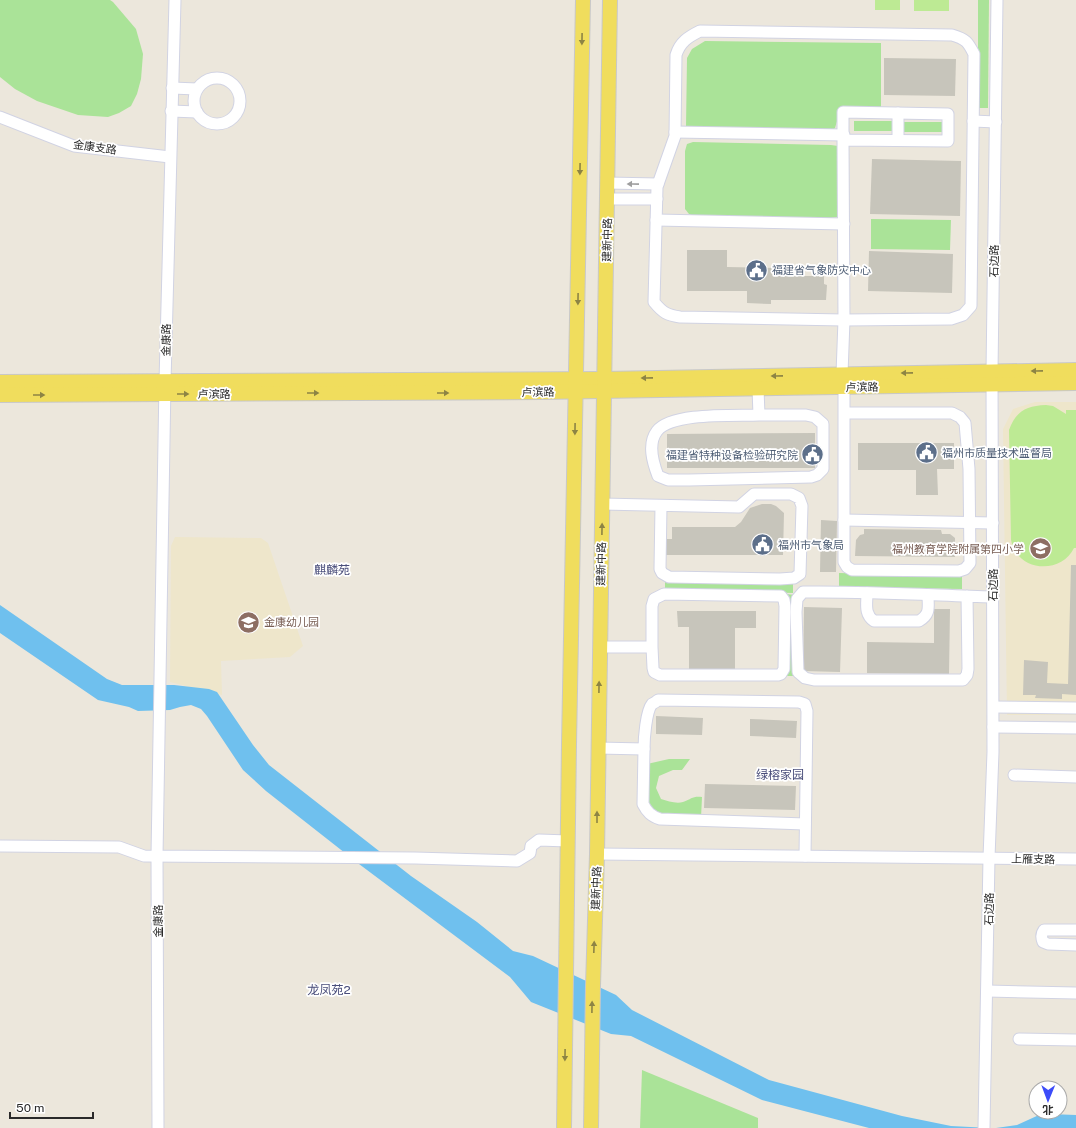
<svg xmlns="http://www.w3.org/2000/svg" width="1076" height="1128" viewBox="0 0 1076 1128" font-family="'Public Sans','Noto Sans SC',sans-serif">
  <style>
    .education { fill: #eee6cb }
    .green { fill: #aae398 }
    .pitch { fill: #bdea94 }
    .water { fill: #6fc0ee }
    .building { fill: #c7c5bb }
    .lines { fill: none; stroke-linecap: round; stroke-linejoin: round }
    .minor-casing { stroke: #d1d3e3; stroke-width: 13 }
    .major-casing { stroke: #c8c8c8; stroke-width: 16 }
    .minor { stroke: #fff; stroke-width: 11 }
    .major { stroke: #f0dd5d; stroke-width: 14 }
    .oneway { fill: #8d8444 }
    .oneway2 { fill: #9f9f9f }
    .labels { text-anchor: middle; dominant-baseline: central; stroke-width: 3.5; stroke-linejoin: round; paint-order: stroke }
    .street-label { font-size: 11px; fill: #2a2a2a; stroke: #fff }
    .service-label { font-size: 11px; fill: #4e5e75; stroke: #fff; text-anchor: start }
    .education-label { font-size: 11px; fill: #785e54; stroke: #fff; text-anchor: end }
    .neighbourhood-label { font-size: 12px; fill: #4a4e7b; stroke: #fff }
  </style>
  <rect width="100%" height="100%" fill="#ece7dc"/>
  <g class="education">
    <path d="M1035,402H1076V715H1007L1003,429L1013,409Z"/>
    <path d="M175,537L261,538L268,543L303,646L290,657L221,661L222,695L170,682L171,546Z"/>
  </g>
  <g class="green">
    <path d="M0,0H110L113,2L136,29L143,54L141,79L137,94L131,106L119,113L108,117L78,115L37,101L15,89L0,77Z"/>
    <path d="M978,0H989L988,108H978Z"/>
    <path d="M705,41L881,43V110L840,111L835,128L832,131L686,127L687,58L692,49Z"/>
    <rect x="854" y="121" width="40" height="10"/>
    <rect x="902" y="122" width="41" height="10"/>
    <path d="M693,142L831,145L838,146L840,213L837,217L823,219L694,216L689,214L685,209V151L687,144Z"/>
    <path d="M871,219L951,220L950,250L871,249Z"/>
    <path d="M839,573L962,576V589L839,587Z"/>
    <path d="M665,581L793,583V593L665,590Z"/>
    <path d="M786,594L795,595L794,676H786Z"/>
    <path d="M669,759H690L682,770H673L659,776L656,788L661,799C668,801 676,804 683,802C692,799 692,796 702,797L701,818L658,816L646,803L647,764Z"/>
    <path d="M642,1070L758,1118V1128H640Z"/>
  </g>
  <g class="pitch">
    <rect x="875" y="0" width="25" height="10"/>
    <rect x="914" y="0" width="35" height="11"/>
    <path d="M1046,405L1053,406L1066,414V410H1076V548H1074C1061,575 1017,572 1011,540L1009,430C1016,411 1026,406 1046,405Z"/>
  </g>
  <g class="water">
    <path d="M0,605L107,679L122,685H174L209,689L217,692L253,745L269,765L411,876L477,922L513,951L533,956L616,995L632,1010L769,1080L902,1116L951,1126L990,1128H869L762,1100L631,1036L611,1034L531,1002L510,977L359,864L266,791L243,770L207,716L201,709L191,705L180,707L170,710L138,711L129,707L98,700L0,633Z"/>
    <path d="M1049,1114L1076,1115V1128H996L1017,1125L1039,1115Z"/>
  </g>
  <g class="building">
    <path d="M884,58L956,59L955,96L884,95Z"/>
    <path d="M872,159L961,161L960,216L870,214Z"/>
    <path d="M687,250H727V267L782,268V276H824V284L827,285L826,300H771V304L747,303V291H687Z"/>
    <path d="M869,251L953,254L952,293L868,291Z"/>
    <path d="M815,433V468H667V434Z"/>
    <path d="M858,443H954V469H937L938,495H916V470H858Z"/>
    <path d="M762,504H771L776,506L784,513L783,555H666V539H672V527H735L741,522L750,508Z"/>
    <path d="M821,520L837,521L836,572H820Z"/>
    <path d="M864,529L941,530L942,534H950L955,538V557L855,556L856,540L860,535L864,534Z"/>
    <path d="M1071,565H1076V695L1062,694V699L1035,698L1036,695H1023L1024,660L1048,662L1047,683L1068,684Z"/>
    <path d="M804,607L842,608L840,672L803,671Z"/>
    <path d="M934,609H950L949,674L867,673V642L934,643Z"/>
    <path d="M677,611H756V628H735V672H689V627H678Z"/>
    <path d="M656,716L703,718L702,735L656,734Z"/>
    <path d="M750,719L797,721L796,738L750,736Z"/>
    <path d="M705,784L796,786L795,810L704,808Z"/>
  </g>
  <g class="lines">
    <defs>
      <g id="minor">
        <path d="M700,31L952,35C966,39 968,42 974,54L971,306L963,315L951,319L844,320L680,317C667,315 663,313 654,302L657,187L675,136L676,55C680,42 688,37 700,31Z"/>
        <circle cx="217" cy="101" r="23"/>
        <path d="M172,88L197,89"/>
        <path d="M171,111L197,112"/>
        <path d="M898,113V140"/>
        <path d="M0,117L74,146L170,157"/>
        <path d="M973,121L996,122"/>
        <path d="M675,132L844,135"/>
        <path d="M607,183L658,184"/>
        <path d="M607,199H657"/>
        <path d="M656,220L844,224"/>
        <path d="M842,374L844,320L843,140V112L948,114V141L843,140"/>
        <path d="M844,387C844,445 844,504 844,562L847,567L852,570L959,571L965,569L970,563L969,469L965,423L960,417L952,413H844"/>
        <path d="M758,389L759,415C735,416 672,412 657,431C647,444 653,463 658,476L668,480H689L811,477L817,475L823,469V424L815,417L806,415H759"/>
        <path d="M602,504L739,507L754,494H791L799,498L802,506L800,574L794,578L780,579L669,577L662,573L660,569L661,506"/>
        <path d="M844,520L993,523"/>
        <path d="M867,593C867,604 864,614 874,621H919C931,614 928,607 928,595"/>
        <path d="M967,596L968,669L967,675L963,680H814L805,678L798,672L796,612L797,599L803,592C866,591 930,595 993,597"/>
        <path d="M600,647H652V606L654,599L664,594L781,596L784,600L785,606L784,669L781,674L778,675H660L654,672L653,668L652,647"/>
        <path d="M994,707L1076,708"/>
        <path d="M993,727L1076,728"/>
        <path d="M598,748L644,749C644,739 646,711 652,704C654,703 656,702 658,700L799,702L805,704L807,711L805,856"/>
        <path d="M644,749L643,804C647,812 651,816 660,819L805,824"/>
        <path d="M1014,775L1076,777"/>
        <path d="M0,846L119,847L144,856L415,858L517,861L530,853L531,846L539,840L568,841"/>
        <path d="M597,854L1076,859"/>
        <path d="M1076,930H1044C1041,934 1041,937 1043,942L1048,944L1076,945"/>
        <path d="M987,991L1076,993"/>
        <path d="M1019,1039L1076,1040"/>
        <path d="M158,1128L157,856L165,382L175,0"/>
        <path d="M984,1128L989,858L993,752L992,372L997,0"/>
      </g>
      <g id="major">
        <path d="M0,382L604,379L1076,370"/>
        <path d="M0,395L541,392L1076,383"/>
        <path d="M564,1128L569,744L583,0"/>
        <path d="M591,1128L593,986L597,854L610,0"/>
      </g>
    </defs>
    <use href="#minor" class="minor-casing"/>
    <use href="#major" class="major-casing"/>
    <use href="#minor" class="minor"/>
    <use href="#major" class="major"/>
  </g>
  <defs><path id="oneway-solid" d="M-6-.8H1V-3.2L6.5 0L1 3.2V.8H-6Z"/></defs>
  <g class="oneway">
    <use href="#oneway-solid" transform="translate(582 39) rotate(91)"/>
    <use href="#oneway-solid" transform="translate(580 169) rotate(91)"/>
    <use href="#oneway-solid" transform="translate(578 299) rotate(91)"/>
    <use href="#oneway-solid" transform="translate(1037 371) rotate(179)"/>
    <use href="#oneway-solid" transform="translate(907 373) rotate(179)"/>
    <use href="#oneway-solid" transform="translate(777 376) rotate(179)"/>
    <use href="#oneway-solid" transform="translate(647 378) rotate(179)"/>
    <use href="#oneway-solid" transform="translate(313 393)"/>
    <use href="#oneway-solid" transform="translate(443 393)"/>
    <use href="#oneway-solid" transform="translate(183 394)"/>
    <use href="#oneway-solid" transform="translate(39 395)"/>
    <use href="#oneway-solid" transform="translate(575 429) rotate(91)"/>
    <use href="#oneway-solid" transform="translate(602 529) rotate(-89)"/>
    <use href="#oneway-solid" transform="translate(599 687) rotate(-89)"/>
    <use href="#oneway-solid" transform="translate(597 817) rotate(-90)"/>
    <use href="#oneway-solid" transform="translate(594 947) rotate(-88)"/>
    <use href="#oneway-solid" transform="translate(592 1007) rotate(-89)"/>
    <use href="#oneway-solid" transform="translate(565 1055) rotate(91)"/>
  </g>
  <use class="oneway2" href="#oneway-solid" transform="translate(633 184) rotate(-179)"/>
  <defs>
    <symbol id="civic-disc" viewBox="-11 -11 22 22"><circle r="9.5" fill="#5c6f8a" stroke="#fff"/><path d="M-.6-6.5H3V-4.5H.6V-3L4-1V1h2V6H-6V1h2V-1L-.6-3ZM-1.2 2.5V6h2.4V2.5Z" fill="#fff"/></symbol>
    <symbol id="school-disc" viewBox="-11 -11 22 22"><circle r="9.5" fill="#8d6e63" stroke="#fff"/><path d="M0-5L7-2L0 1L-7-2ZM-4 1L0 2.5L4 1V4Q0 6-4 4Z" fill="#fff"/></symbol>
  </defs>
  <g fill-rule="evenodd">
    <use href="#civic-disc" x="744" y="258" width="25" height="25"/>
    <use href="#civic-disc" x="914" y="440" width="25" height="25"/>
    <use href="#civic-disc" x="800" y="442" width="25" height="25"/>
    <use href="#civic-disc" x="750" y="532" width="25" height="25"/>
    <use href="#school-disc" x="1028" y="536" width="25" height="25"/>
    <use href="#school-disc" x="236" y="610" width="25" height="25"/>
  </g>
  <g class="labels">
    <g class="street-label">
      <text transform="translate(95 147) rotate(8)">金康支路</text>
      <text transform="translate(607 240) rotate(-89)">建新中路</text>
      <text transform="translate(994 261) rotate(-89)">石边路</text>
      <text transform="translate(166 340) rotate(-89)">金康路</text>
      <text transform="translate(862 387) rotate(-1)">卢滨路</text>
      <text transform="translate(538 392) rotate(-1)">卢滨路</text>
      <text x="214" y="394">卢滨路</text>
      <text transform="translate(601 564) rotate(-89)">建新中路</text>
      <text transform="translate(993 585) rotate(-90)">石边路</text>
      <text transform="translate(1033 859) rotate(1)">上雁支路</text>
      <text transform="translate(596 888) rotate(-88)">建新中路</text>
      <text transform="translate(989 909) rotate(-89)">石边路</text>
      <text transform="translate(158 921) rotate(-90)">金康路</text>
    </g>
    <g class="service-label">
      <text x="772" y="270">福建省气象防灾中心</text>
      <text x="942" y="453">福州市质量技术监督局</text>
      <text x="798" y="455" text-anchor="end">福建省特种设备检验研究院</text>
      <text x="778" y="545">福州市气象局</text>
    </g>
    <g class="education-label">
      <text x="1024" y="549">福州教育学院附属第四小学</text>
      <text x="264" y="622" text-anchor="start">金康幼儿园</text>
    </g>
    <g class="neighbourhood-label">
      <text x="332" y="570">麒麟苑</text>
      <text x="780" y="775">绿榕家园</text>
      <text x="329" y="990">龙凤苑2</text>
    </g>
  </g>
  <g transform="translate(1048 1100) rotate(181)"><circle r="19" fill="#ffffff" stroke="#aaaaaa"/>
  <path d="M0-3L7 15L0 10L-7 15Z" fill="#3c4cf9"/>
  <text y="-6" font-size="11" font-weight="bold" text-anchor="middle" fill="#2a2a2a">北</text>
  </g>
  <path d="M10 1112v6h83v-6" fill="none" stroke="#2a2a2a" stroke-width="2"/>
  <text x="16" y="1112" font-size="12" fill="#2a2a2a" stroke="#ffffff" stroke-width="3" paint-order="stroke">50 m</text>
</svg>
